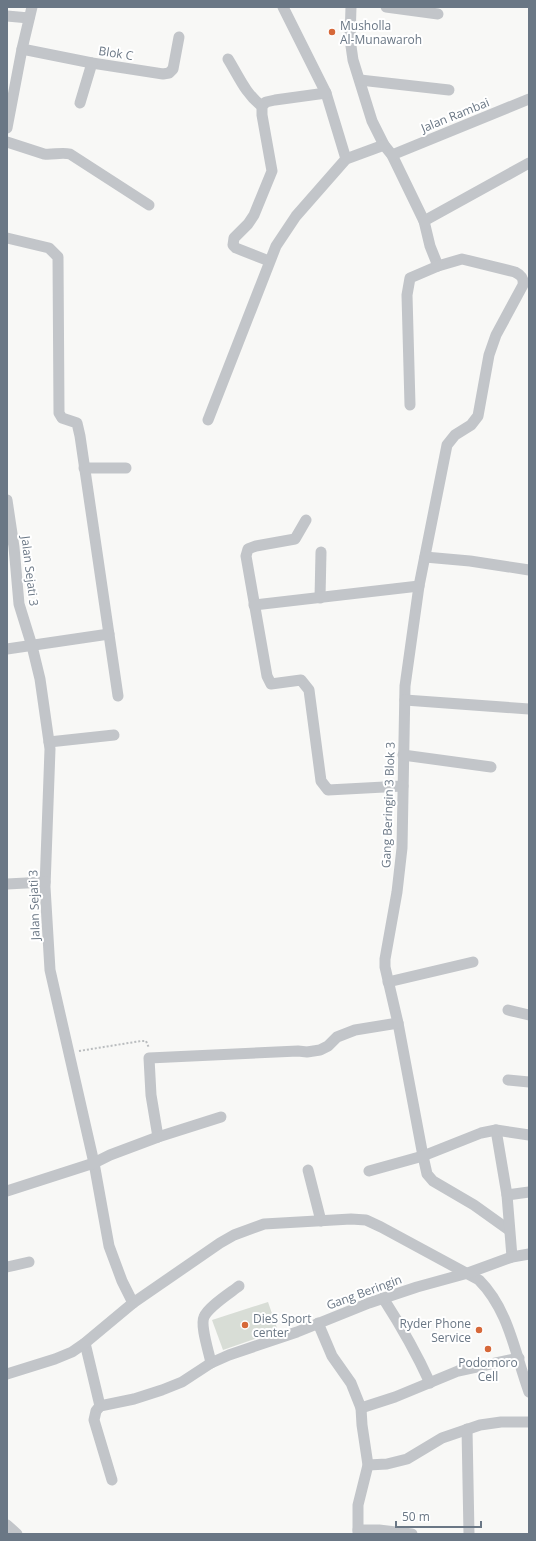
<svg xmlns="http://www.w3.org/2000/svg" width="536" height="1541" viewBox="0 0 536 1541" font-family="'Open Sans',sans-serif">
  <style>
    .green { fill: #d8ddd6 }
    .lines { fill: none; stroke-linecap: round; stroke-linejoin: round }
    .path { stroke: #babdbf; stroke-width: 2; stroke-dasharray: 2 2; stroke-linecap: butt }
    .minor { stroke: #c2c5c9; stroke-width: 11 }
    .poi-dot { fill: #d66839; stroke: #fff; stroke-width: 1.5 }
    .labels { text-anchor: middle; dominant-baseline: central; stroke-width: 4; stroke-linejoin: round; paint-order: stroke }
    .poi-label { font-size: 12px; fill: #6a7785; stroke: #fff; text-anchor: start }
    .street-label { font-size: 12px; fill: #6a7785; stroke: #fff }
  </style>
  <rect width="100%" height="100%" fill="#f8f8f6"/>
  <path class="green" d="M268,1302L278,1331L223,1350L212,1320Z"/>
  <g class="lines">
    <path class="path" d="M79,1051L141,1041H146L149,1048"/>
    <g class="minor">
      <path d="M283,7L326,93L346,159"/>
      <path d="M351,7L350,39L353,60L372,121L384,145L392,155L424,221L430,246L438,266L462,259L515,272C521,275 524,278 523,285L496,335L489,355L478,416L471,425L455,435L447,445L419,586L405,686L402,848L397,892L385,959V967L398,1023L423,1156L427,1174L433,1181L474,1205L509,1230"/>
      <path d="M386,7L438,14"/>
      <path d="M7,16L29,18"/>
      <path d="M22,49L92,63L163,74L169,73L173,69L179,37"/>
      <path d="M228,59C238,75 246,95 262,106"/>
      <path d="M360,80L449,90"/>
      <path d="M80,103L92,63"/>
      <path d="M7,128L22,49L32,7"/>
      <path d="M7,142L44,154C53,155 61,152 70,154L149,205"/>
      <path d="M392,155L529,99"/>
      <path d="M424,221L529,163"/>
      <path d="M7,238L49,248L58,257L59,413L62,418L77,423L80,436L118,696"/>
      <path d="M269,261L236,248L233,245L234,238L248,224L254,215L272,171L262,115V106L266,102L275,100L326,93"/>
      <path d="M410,405L407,295L410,278L438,266"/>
      <path d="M208,420L276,246L296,216L346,159L384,145"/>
      <path d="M84,468H126"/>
      <path d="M7,500L14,547L19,604L32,646L40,679L50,749L45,887L50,970L94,1163L109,1246L122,1281L133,1303"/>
      <path d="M306,520L295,539L256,546L248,549L246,556L267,676L271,684L301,680L309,690L321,781L328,790L403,786"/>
      <path d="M425,557L470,561L529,570"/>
      <path d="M320,598L321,552"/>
      <path d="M254,605L419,586"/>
      <path d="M7,649L109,634"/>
      <path d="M405,700L529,709"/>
      <path d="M49,742L114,735"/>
      <path d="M403,755L491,767"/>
      <path d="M7,884L45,882"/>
      <path d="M388,982L473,962"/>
      <path d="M508,1010L529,1015"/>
      <path d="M508,1080L529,1082"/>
      <path d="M496,1130L507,1195L512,1257"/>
      <path d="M158,1137L151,1095L149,1058L298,1051L307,1052L320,1050L328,1046L337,1037L355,1030L398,1023"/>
      <path d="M308,1170L321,1221"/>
      <path d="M369,1171L423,1156L481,1133L496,1130L529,1135"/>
      <path d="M7,1191L94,1163L110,1155L158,1137L221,1117"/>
      <path d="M507,1195L529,1192"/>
      <path d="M7,1267L29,1262"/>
      <path d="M383,1298C401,1326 416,1352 430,1383"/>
      <path d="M318,1323L332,1356L351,1383L361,1408L362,1425L368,1465L358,1505V1534"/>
      <path d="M85,1343L100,1406L96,1411L94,1420L112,1480"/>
      <path d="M211,1363C209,1352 200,1326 204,1317C208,1307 230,1293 239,1286"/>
      <path d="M7,1374L55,1359L72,1352L85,1343L133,1303L220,1243L234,1235L264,1224L351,1219L366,1220L381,1227L479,1280C509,1310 515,1354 529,1392"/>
      <path d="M100,1406L134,1399L162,1390L182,1382L211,1363L229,1355L297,1332L369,1303L417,1287L468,1273L512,1257L529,1254"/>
      <path d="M361,1408L395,1397L458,1371L519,1358"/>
      <path d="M467,1429L469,1534"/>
      <path d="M368,1465L387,1464L407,1459L442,1438L480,1425L501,1422H529"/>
      <path d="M7,1525L17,1534"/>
      <path d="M358,1530H379L412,1534"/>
    </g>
  </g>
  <g class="poi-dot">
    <circle cx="332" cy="32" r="4"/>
    <circle cx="245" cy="1325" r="4"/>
    <circle cx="479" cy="1330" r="4"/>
    <circle cx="488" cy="1349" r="4"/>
  </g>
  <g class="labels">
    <g class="poi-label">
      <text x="340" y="25">Musholla<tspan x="340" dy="14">Al-Munawaroh</tspan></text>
      <text x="253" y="1318">DieS Sport<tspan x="253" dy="14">center</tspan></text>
      <text x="471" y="1323" text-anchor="end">Ryder Phone<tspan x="471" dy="14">Service</tspan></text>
      <text x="488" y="1362" text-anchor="middle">Podomoro<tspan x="488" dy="14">Cell</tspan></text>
    </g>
    <g class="street-label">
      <text transform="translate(116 53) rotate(9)">Blok C</text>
      <text transform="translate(455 115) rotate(-22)">Jalan Rambai</text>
      <text transform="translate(30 571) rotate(83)">Jalan Sejati 3</text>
      <text transform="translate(388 805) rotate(-88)">Gang Beringin 3 Blok 3</text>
      <text transform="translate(34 905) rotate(-92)">Jalan Sejati 3</text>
      <text transform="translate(364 1292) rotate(-20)">Gang Beringin</text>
    </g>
  </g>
  <rect width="536" height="1541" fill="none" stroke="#6a7785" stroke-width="16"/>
  <path d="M396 1521v6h85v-6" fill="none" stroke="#6a7785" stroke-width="2"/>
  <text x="402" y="1521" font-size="12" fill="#6a7785" stroke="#ffffff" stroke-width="3" paint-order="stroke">50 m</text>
</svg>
